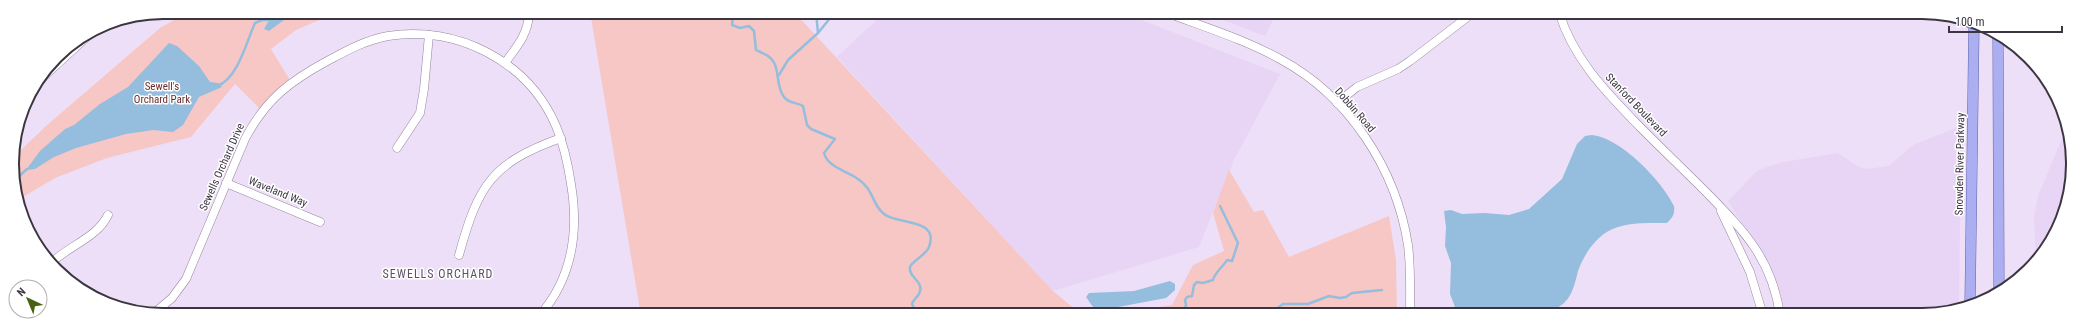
<svg xmlns="http://www.w3.org/2000/svg" width="2085" height="327" viewBox="0 0 2085 327" font-family="'Roboto Condensed',sans-serif">
  <style>
    .built { fill: #e8d4f4 }
    .green { fill: #f7c7c5 }
    .water { fill: #95bddd }
    .lines { fill: none; stroke-linecap: round; stroke-linejoin: round }
    .stream { stroke: #95bddd; stroke-width: 2.5 }
    .minor-casing { stroke: #94869d; stroke-width: 9 }
    .major-casing { stroke: #5f62ad; stroke-width: 11 }
    .minor { stroke: #fff; stroke-width: 8 }
    .major { stroke: #abaff1; stroke-width: 10 }
    .labels { text-anchor: middle; dominant-baseline: central; stroke-width: 3; stroke-linejoin: round; paint-order: stroke }
    .park-label { font-size: 11px; fill: #6e2d2d; stroke: #fff }
    .street-label { font-size: 11px; fill: #3b353f; stroke: #fff }
    .neighbourhood-label { font-size: 12px; letter-spacing: 1px; fill: #5e5166; stroke: #fff }
    .rim { fill: none; stroke: #3b353f; stroke-width: 2 }
  </style>
  <rect width="100%" height="100%" fill="#eedff8"/>
  <g class="built">
    <path d="M885,12H1121L1280,74L1234,160L1199,247L1053,291L837,57Z"/>
    <path d="M1201,12H1277L1265,36Z"/>
    <path d="M1961,126L1959,307L1932,315H1782L1773,273L1728,201L1758,170L1783,162L1838,153L1859,167L1867,169L1889,166L1913,145Z"/>
    <path d="M2067,127L2073,174L2061,222L2036,259L2034,217L2038,196Z"/>
  </g>
  <g class="green">
    <path d="M193,12H338L296,30L271,49L291,82L262,111L235,84L191,137L107,158L55,178L18,200L13,151L22,149L46,126L160,28L172,21Z"/>
    <path d="M590,12H794L1053,291L1082,315H637L640,310Z"/>
    <path d="M1229,170L1254,212L1263,210L1289,257L1389,216L1396,260L1397,315H1107L1172,305L1193,265L1224,251L1213,213Z"/>
  </g>
  <g class="water">
    <path d="M274,12H295L269,31L264,29Z"/>
    <path d="M169,43L177,46L199,66L210,82L218,83L222,87L199,97L183,125L173,132L153,130L126,134L76,148L54,157L35,169L26,170L40,151L65,129L74,125L100,104L128,87Z"/>
    <path d="M1592,135C1621,138 1661,180 1674,206C1675,214 1673,217 1667,223C1652,223 1632,222 1618,227C1598,233 1585,252 1578,271C1575,283 1572,299 1560,306C1556,309 1550,309 1546,310C1522,311 1475,319 1455,307L1450,294L1451,263L1445,246L1446,227L1444,211L1451,210L1462,214L1485,213L1509,215L1529,209L1562,179L1577,144L1585,136Z"/>
    <path d="M1170,281L1175,284V290L1166,298L1102,310L1093,307L1086,297L1089,293L1134,291Z"/>
  </g>
  <g class="lines">
    <g class="stream">
      <path d="M741,12L733,16L732,25L740,28L749,26L754,31L756,50C760,52 765,54 768,56C782,66 774,84 784,97C789,104 797,102 803,106L807,125L811,129L835,139L824,153C828,167 844,170 855,177C875,189 871,204 884,214C897,225 940,218 929,247C925,256 912,261 910,267C908,277 923,281 920,291C919,297 913,299 912,304L917,315"/>
      <path d="M816,12L818,33"/>
      <path d="M779,75L788,60L818,33L835,12"/>
      <path d="M217,86C238,79 247,40 255,23L262,20H272"/>
      <path d="M16,179L27,169"/>
      <path d="M1182,315L1186,305L1185,300L1187,297L1192,296L1194,285L1197,282L1203,283L1213,280C1215,272 1223,267 1227,260L1232,261L1238,243L1220,206"/>
      <path d="M1268,315L1283,304H1308L1329,296L1340,298L1346,297L1352,293L1382,290"/>
    </g>
    <defs>
      <g id="minor">
        <path d="M1165,12C1204,27 1244,39 1280,59C1349,96 1396,169 1408,245C1411,268 1410,292 1410,315"/>
        <path d="M1559,12C1573,59 1607,93 1640,127C1662,149 1685,171 1707,193C1744,231 1772,259 1780,315"/>
        <path d="M505,63C517,46 527,36 529,15"/>
        <path d="M41,79L90,34"/>
        <path d="M1337,103L1357,87L1398,69L1410,61L1474,12"/>
        <path d="M397,148L420,113L424,89L429,35"/>
        <path d="M226,183L320,222"/>
        <path d="M1721,211L1750,272L1763,315"/>
        <path d="M459,255C478,186 491,163 561,138"/>
        <path d="M50,264C68,246 97,238 108,215"/>
        <path d="M153,314L172,298L186,279L245,139C266,99 290,81 329,60C348,50 366,40 388,36C457,25 528,61 556,126C564,145 568,164 571,184C579,232 573,277 540,315"/>
      </g>
      <g id="major">
        <path d="M1998,35L1999,292"/>
        <path d="M1970,304L1974,24"/>
      </g>
    </defs>
    <use href="#minor" class="minor-casing"/>
    <use href="#major" class="major-casing"/>
    <use href="#minor" class="minor"/>
    <use href="#major" class="major"/>
  </g>
  <g class="labels">
    <g class="park-label">
      <text x="162" y="86">Sewell's<tspan x="162" dy="13">Orchard Park</tspan></text>
    </g>
    <g class="street-label">
      <text transform="translate(1636 105) rotate(46)">Stanford Boulevard</text>
      <text transform="translate(1355 110) rotate(49)">Dobbin Road</text>
      <text transform="translate(1960 164) rotate(-89)">Snowden River Parkway</text>
      <text transform="translate(222 167) rotate(-66)">Sewells Orchard Drive</text>
      <text transform="translate(278 192) rotate(22)">Waveland Way</text>
    </g>
    <g class="neighbourhood-label">
      <text x="438" y="274">SEWELLS ORCHARD</text>
    </g>
  </g>
  <path d="M0 0H2085V327H0ZM163 19H1922A144 144 0 0 1 2066 163V164A144 144 0 0 1 1922 308H163A144 144 0 0 1 19 164V163A144 144 0 0 1 163 19Z" fill="#fff" fill-rule="evenodd"/>
  <path class="rim" d="M163 19H1922A144 144 0 0 1 2066 163V164A144 144 0 0 1 1922 308H163A144 144 0 0 1 19 164V163A144 144 0 0 1 163 19Z"/>
  <g transform="translate(28 299) rotate(316)"><circle r="19" fill="#ffffff" stroke="#b1aeb2"/>
  <path d="M0-3L7 15L0 10L-7 15Z" fill="#476212"/>
  <text y="-6" font-size="11" font-weight="bold" text-anchor="middle" fill="#3b353f">N</text>
  </g>
  <path d="M1949 26v6h113v-6" fill="none" stroke="#3b353f" stroke-width="2"/>
  <text x="1955" y="26" font-size="12" fill="#3b353f" stroke="#ffffff" stroke-width="3" paint-order="stroke">100 m</text>
</svg>
